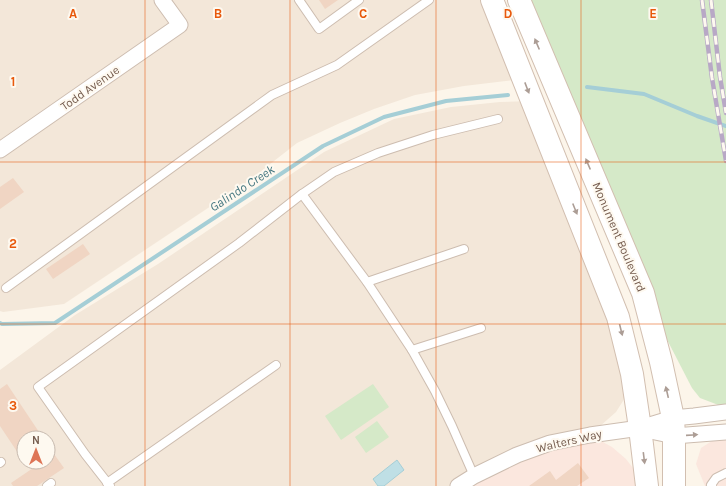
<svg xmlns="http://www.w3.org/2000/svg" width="726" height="486" viewBox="0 0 726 486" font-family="Karla,sans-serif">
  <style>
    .residential { fill: #f3e7d9; fill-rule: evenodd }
    .commercial { fill: #fbe7de }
    .green { fill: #d5e9c8 }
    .water { fill: #bfdfe5; stroke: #a5ced6 }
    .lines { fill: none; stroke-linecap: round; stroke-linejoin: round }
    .stream { stroke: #a5ced6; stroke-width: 4 }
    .building { fill: #f0d5c3 }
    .lane-casing { stroke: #cdbdb0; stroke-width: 10 }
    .street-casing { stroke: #cdbdb0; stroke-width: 17 }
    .secondary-casing { stroke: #d2bfb0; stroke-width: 24 }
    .lane { stroke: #fff; stroke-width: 8 }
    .street { stroke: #fff; stroke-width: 15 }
    .secondary { stroke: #fff; stroke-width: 22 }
    .rail-casing { stroke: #b8a8c6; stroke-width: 4.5 }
    .rail { stroke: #fef9f0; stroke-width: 3; stroke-dasharray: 9; stroke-linecap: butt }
    .oneway { fill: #ac9d95 }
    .grid { fill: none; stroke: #e8590c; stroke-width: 1; stroke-opacity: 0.55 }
    .labels { text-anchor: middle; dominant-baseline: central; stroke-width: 4; stroke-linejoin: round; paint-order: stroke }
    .street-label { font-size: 12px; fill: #755c4e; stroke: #fef9f0 }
    .water-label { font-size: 13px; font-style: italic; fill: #457780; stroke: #fef9f0 }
    .grid-label { font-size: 13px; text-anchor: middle; font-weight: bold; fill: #e8590c; stroke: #fef9f0; stroke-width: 4; stroke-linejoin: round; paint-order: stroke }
  </style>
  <rect width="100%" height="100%" fill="#fcf5ea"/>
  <g class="residential">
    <path d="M0,0H492L523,79L464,86L415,95L374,109L340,123L297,143L250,180L64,304L3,312L0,311Z"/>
    <path d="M532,101L618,317L626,391L623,401L616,412L590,435L458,486H0V370L75,315L158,264L324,152L394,119L451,107L500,102ZM24,438H48V462H24Z"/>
  </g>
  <g class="commercial">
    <path d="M726,434V486H705L696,464L701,448L715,439Z"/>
    <path d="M590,435L612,447L626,459L647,486H458Z"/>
  </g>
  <g class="green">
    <path d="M519,0H726V406H721L700,398L692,388L643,293Z"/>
    <path d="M373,384L389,407L341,440L325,416Z"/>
    <path d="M377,421L389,437L366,453L355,437Z"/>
  </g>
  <path class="water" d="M397,460L404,470L384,486H378L373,479Z"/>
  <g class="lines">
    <g class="stream">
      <path d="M587,87L644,94L697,116L726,126"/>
      <path d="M0,323L2,324L55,323L323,146L384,117L446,101L508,95"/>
    </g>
  </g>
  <g class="building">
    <path d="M319,0H338L325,9Z"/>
    <path d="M13,178L24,192L0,209V187Z"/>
    <path d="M83,244L90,254L53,279L46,269Z"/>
    <path d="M7,384L43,438H24V462L0,426V389Z"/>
    <path d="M54,454L64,468L37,486H13L11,483L42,462H48V458Z"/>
    <path d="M578,463L589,478L577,486H529L550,471L556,480Z"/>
  </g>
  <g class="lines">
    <defs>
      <g id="lane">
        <path d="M299,0L319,29L359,0"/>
        <path d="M302,194L367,282L412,350L435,391L452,426L474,476"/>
        <path d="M367,282L464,249"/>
        <path d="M6,288L272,95L337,65L429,0"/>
        <path d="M412,350L481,328"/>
        <path d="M0,463L1,462"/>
        <path d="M107,483L276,365"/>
        <path d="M47,486L51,483"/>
        <path d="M110,486L85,454L38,387L239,243L302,194L334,172L378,153L433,135L498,119"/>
        <path d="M712,486L711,485L716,478L726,473"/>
      </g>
      <g id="street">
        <path d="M0,150L180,25L162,0"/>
        <path d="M641,429L674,436L726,432"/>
        <path d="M458,486L474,476L517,455L550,443L590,435L640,428L673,418L694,416L726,412"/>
      </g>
      <g id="secondary">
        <path d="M492,0L618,317L632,374L640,428L647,486"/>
        <path d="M519,0L643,293L661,362L673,418L674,436V486"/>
      </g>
    </defs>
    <use href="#lane" class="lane-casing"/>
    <use href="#street" class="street-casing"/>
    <use href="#secondary" class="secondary-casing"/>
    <use href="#lane" class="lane"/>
    <use href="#street" class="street"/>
    <use href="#secondary" class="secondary"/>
    <defs>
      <g id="rail">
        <path d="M702,0L712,78L726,161"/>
        <path d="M711,0L720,77L726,113"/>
      </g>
    </defs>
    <use href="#rail" class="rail-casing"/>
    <use href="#rail" class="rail"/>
  </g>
  <defs><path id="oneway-solid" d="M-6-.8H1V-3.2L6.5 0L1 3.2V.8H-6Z"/></defs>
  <g class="oneway">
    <use href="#oneway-solid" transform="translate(537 44) rotate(-113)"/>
    <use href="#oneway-solid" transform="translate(527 88) rotate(69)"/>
    <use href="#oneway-solid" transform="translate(588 164) rotate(-113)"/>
    <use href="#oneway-solid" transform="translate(575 209) rotate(68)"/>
    <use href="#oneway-solid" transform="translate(621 330) rotate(76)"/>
    <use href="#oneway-solid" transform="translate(667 392) rotate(-103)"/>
    <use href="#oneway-solid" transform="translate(692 435) rotate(-4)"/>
    <use href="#oneway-solid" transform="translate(644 458) rotate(83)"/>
  </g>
  <path class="grid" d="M145,0V486M290,0V486M436,0V486M581,0V486M0,162H726M0,324H726"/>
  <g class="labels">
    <g class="street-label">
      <text transform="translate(90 88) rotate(-35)">Todd Avenue</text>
      <text transform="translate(619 237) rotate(67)">Monument Boulevard</text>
      <text transform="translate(569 441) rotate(-13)">Walters Way</text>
    </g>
    <g class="water-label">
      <text transform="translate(242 188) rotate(-33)">Galindo Creek</text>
    </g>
  </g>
  <g class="grid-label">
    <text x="73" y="18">A</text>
    <text x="218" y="18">B</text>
    <text x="363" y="18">C</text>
    <text x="508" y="18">D</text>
    <text x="653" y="18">E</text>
    <text x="13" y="86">1</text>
    <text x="13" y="248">2</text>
    <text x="13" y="410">3</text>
  </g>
  <g transform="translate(36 450)"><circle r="19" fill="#fef9f0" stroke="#c7baaf"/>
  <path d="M0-3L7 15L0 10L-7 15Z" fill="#de7556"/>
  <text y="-6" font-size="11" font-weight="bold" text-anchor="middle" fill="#755c4e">N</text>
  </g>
</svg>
